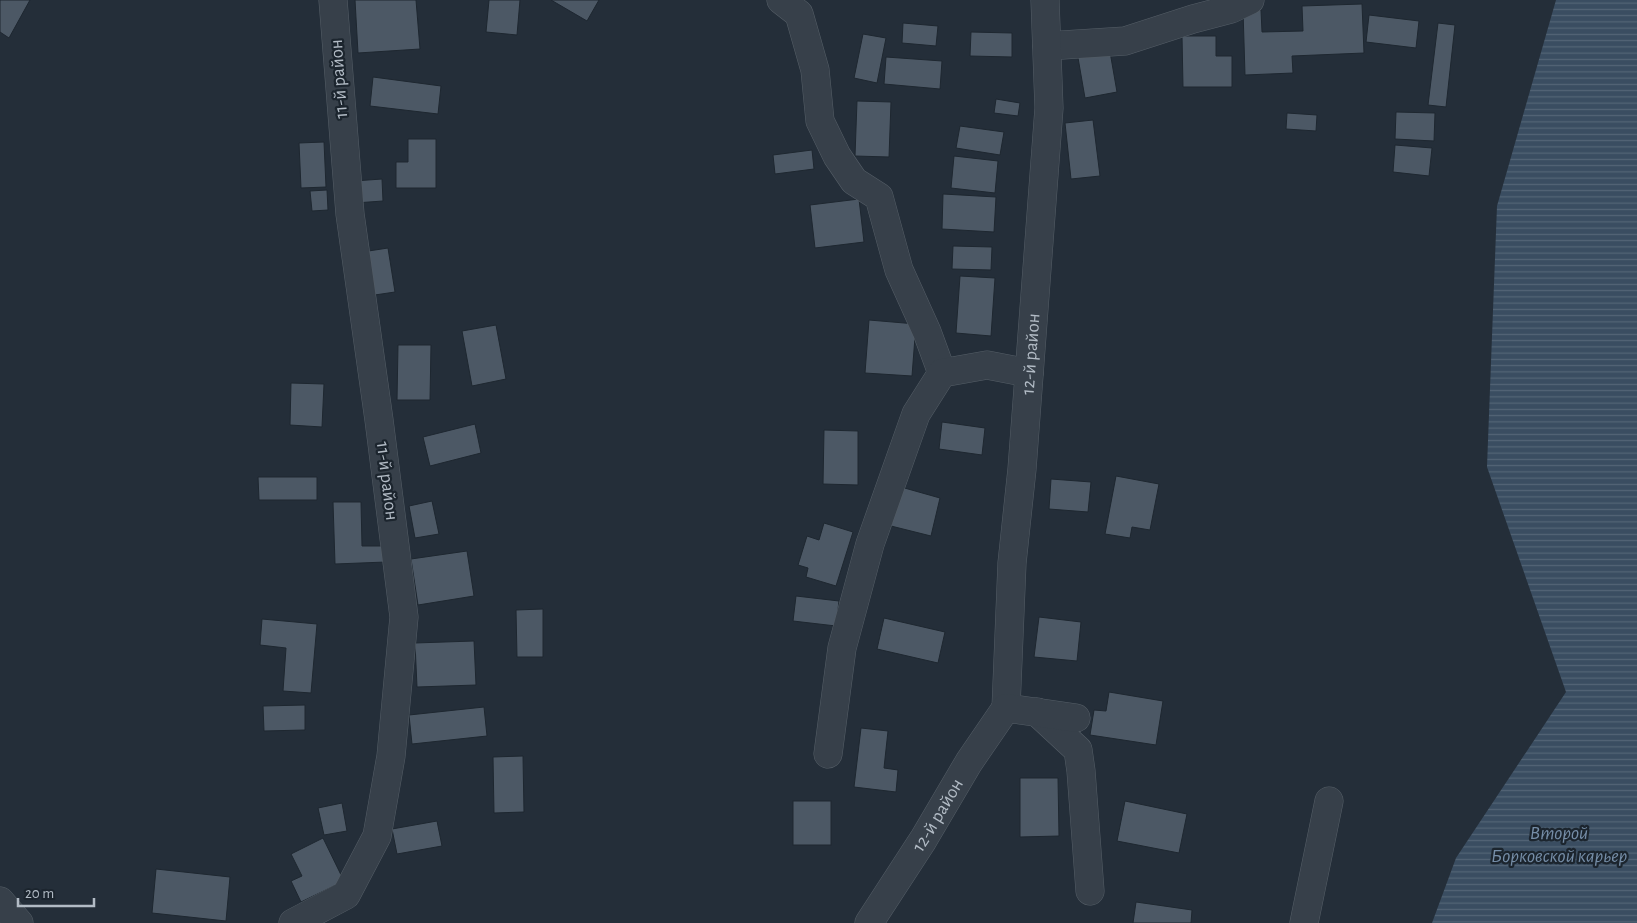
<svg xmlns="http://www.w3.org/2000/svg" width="1637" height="923" viewBox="0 0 1637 923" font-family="'Alegreya Sans',sans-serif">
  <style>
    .water { fill: url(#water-rules) }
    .building { fill: #4c5865; stroke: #1e2730 }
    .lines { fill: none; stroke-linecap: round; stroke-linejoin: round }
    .minor-casing { stroke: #555e67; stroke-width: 29 }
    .minor { stroke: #37404a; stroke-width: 28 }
    .labels { text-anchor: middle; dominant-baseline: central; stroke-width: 4.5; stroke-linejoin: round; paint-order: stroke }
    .street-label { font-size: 19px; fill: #b2bbc5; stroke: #1c252e }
    .water-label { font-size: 20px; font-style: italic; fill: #758da7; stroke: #1c252e }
  </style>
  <defs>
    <pattern id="water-rules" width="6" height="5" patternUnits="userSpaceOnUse" patternTransform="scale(1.25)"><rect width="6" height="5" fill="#3a4d61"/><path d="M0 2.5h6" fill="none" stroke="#546576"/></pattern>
  </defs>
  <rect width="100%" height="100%" fill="#242e39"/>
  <path class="water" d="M1556,0H1637V923H1432L1456,858L1566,692L1487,467L1497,206Z"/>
  <g class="building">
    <path d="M0,0H30L9,38L0,32Z"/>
    <path d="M355,0H416L420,49L358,53Z"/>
    <path d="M489,0H520L517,35L486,32Z"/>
    <path d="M551,0H599L587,21Z"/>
    <path d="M1362,4L1364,53L1292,56L1293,73L1245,75L1243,10H1261L1262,32L1303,31L1302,6Z"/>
    <path d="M1369,15L1419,21L1416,48L1366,42Z"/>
    <path d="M903,23L938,26L936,46L902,43Z"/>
    <path d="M1438,23L1455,25L1446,107L1428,105Z"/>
    <path d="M971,32L1012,33V57L970,56Z"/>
    <path d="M863,34L886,38L877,83L854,78Z"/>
    <path d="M1182,36H1216V56H1232V87H1183Z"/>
    <path d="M1109,46L1117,92L1085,98L1077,52Z"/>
    <path d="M886,57L942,61L940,89L884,84Z"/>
    <path d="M373,77L441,86L438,114L370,106Z"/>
    <path d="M996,99L1020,103L1018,116L994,113Z"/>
    <path d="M857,101L891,102L889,157L855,156Z"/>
    <path d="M1396,112L1435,113L1434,141L1395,139Z"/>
    <path d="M1287,113L1317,115L1316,131L1286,129Z"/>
    <path d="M1093,120L1100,176L1071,179L1065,123Z"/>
    <path d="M960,126L1004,132L1000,155L956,148Z"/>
    <path d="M408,139H436V188H396V162H408Z"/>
    <path d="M324,142L326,187L301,188L299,143Z"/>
    <path d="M1395,145L1432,148L1429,176L1393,172Z"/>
    <path d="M812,150L814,169L775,174L773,155Z"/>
    <path d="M954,156L998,161L995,193L951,188Z"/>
    <path d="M382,179L383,201L355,203L354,181Z"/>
    <path d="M327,190L328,210L312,211L310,191Z"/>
    <path d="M943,194L996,197L994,232L942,229Z"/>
    <path d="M859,199L864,242L815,248L810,205Z"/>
    <path d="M953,246L992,247L991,270L952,269Z"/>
    <path d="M388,248L395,292L368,296L362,252Z"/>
    <path d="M960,276L995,278L991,336L956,333Z"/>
    <path d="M869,320L916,324L912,376L865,373Z"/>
    <path d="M496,325L506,379L472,386L462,331Z"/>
    <path d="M398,345H431L430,400H397Z"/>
    <path d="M291,383L324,384L322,427L290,425Z"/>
    <path d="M942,422L985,428L982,455L939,449Z"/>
    <path d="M475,424L481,453L430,466L423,437Z"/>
    <path d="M824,430L858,431V485L823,484Z"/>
    <path d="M1116,476L1159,484L1150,530L1132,527L1130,538L1105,534Z"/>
    <path d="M258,477H317V500H259Z"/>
    <path d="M1051,479L1091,482L1088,512L1049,509Z"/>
    <path d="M901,487L940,498L931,536L891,526Z"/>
    <path d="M432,501L439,534L415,538L409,506Z"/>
    <path d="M333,502H361L362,546H385L386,562L335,564Z"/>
    <path d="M824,523L853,532L836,586L806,577L808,568L798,565L807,536L819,540Z"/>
    <path d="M467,551L474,596L418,605L411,559Z"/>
    <path d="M796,596L839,601L836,626L793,621Z"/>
    <path d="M543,609V657H517L516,610Z"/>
    <path d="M1039,617L1081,622L1077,661L1034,657Z"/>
    <path d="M884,618L945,632L938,663L877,649Z"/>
    <path d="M262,619L317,624L311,693L283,691L286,648L260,645Z"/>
    <path d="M474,641L476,685L417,687L415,643Z"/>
    <path d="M1109,692L1163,701L1156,745L1090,735L1094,710L1106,711Z"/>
    <path d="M305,705V730L264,731L263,706Z"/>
    <path d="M484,707L487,736L412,744L409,715Z"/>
    <path d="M861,728L888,731L884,768L898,770L896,792L854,787Z"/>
    <path d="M523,756L524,812L494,813L493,757Z"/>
    <path d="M1020,778H1058L1059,836L1020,837Z"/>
    <rect x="793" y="801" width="38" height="44"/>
    <path d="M1125,801L1187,814L1179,853L1117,841Z"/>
    <path d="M342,803L347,831L324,835L318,808Z"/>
    <path d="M437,821L442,846L397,854L392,829Z"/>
    <path d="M323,838L344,881L301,902L291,881L302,876L291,854Z"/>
    <path d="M156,869L230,877L226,921L152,913Z"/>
    <path d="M1136,902L1192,910L1191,923H1133Z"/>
  </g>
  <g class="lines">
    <defs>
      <g id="minor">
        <path d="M781,0L799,14L815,70L820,121L837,156L854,181L879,197L899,270L927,332L942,373"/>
        <path d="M1047,46L1125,41L1193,19L1231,9L1250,0"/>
        <path id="s1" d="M1006,708L1012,563L1022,469L1049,108L1045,0"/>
        <path d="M1037,712L1078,750L1081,771L1090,891"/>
        <path d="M828,754L842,648L870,544L916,414L942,373L987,365L1029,373"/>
        <path d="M0,901L19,923"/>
        <path d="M293,923L346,895L377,836L391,756L404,617L379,420L350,214L333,0"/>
        <path id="s2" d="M869,923L923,840L969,762L1006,708L1076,718"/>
        <path d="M1304,923L1329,801"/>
      </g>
    </defs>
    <use href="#minor" class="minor-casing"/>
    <use href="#minor" class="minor"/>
  </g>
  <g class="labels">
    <g class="street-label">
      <text transform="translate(339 79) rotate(-94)">11-й район</text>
      <text stroke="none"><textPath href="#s1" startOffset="355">12-й район</textPath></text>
      <text transform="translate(387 481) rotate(83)">11-й район</text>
      <text stroke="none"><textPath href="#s2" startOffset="128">12-й район</textPath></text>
    </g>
    <g class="water-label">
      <text x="1559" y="833">Второй<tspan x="1559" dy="23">Борковской карьер</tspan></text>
    </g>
  </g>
  <path d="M18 898v8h76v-8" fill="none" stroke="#b2bbc5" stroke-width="2.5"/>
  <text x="25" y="898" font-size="15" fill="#b2bbc5" stroke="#1c252e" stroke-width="4" paint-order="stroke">20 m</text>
</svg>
